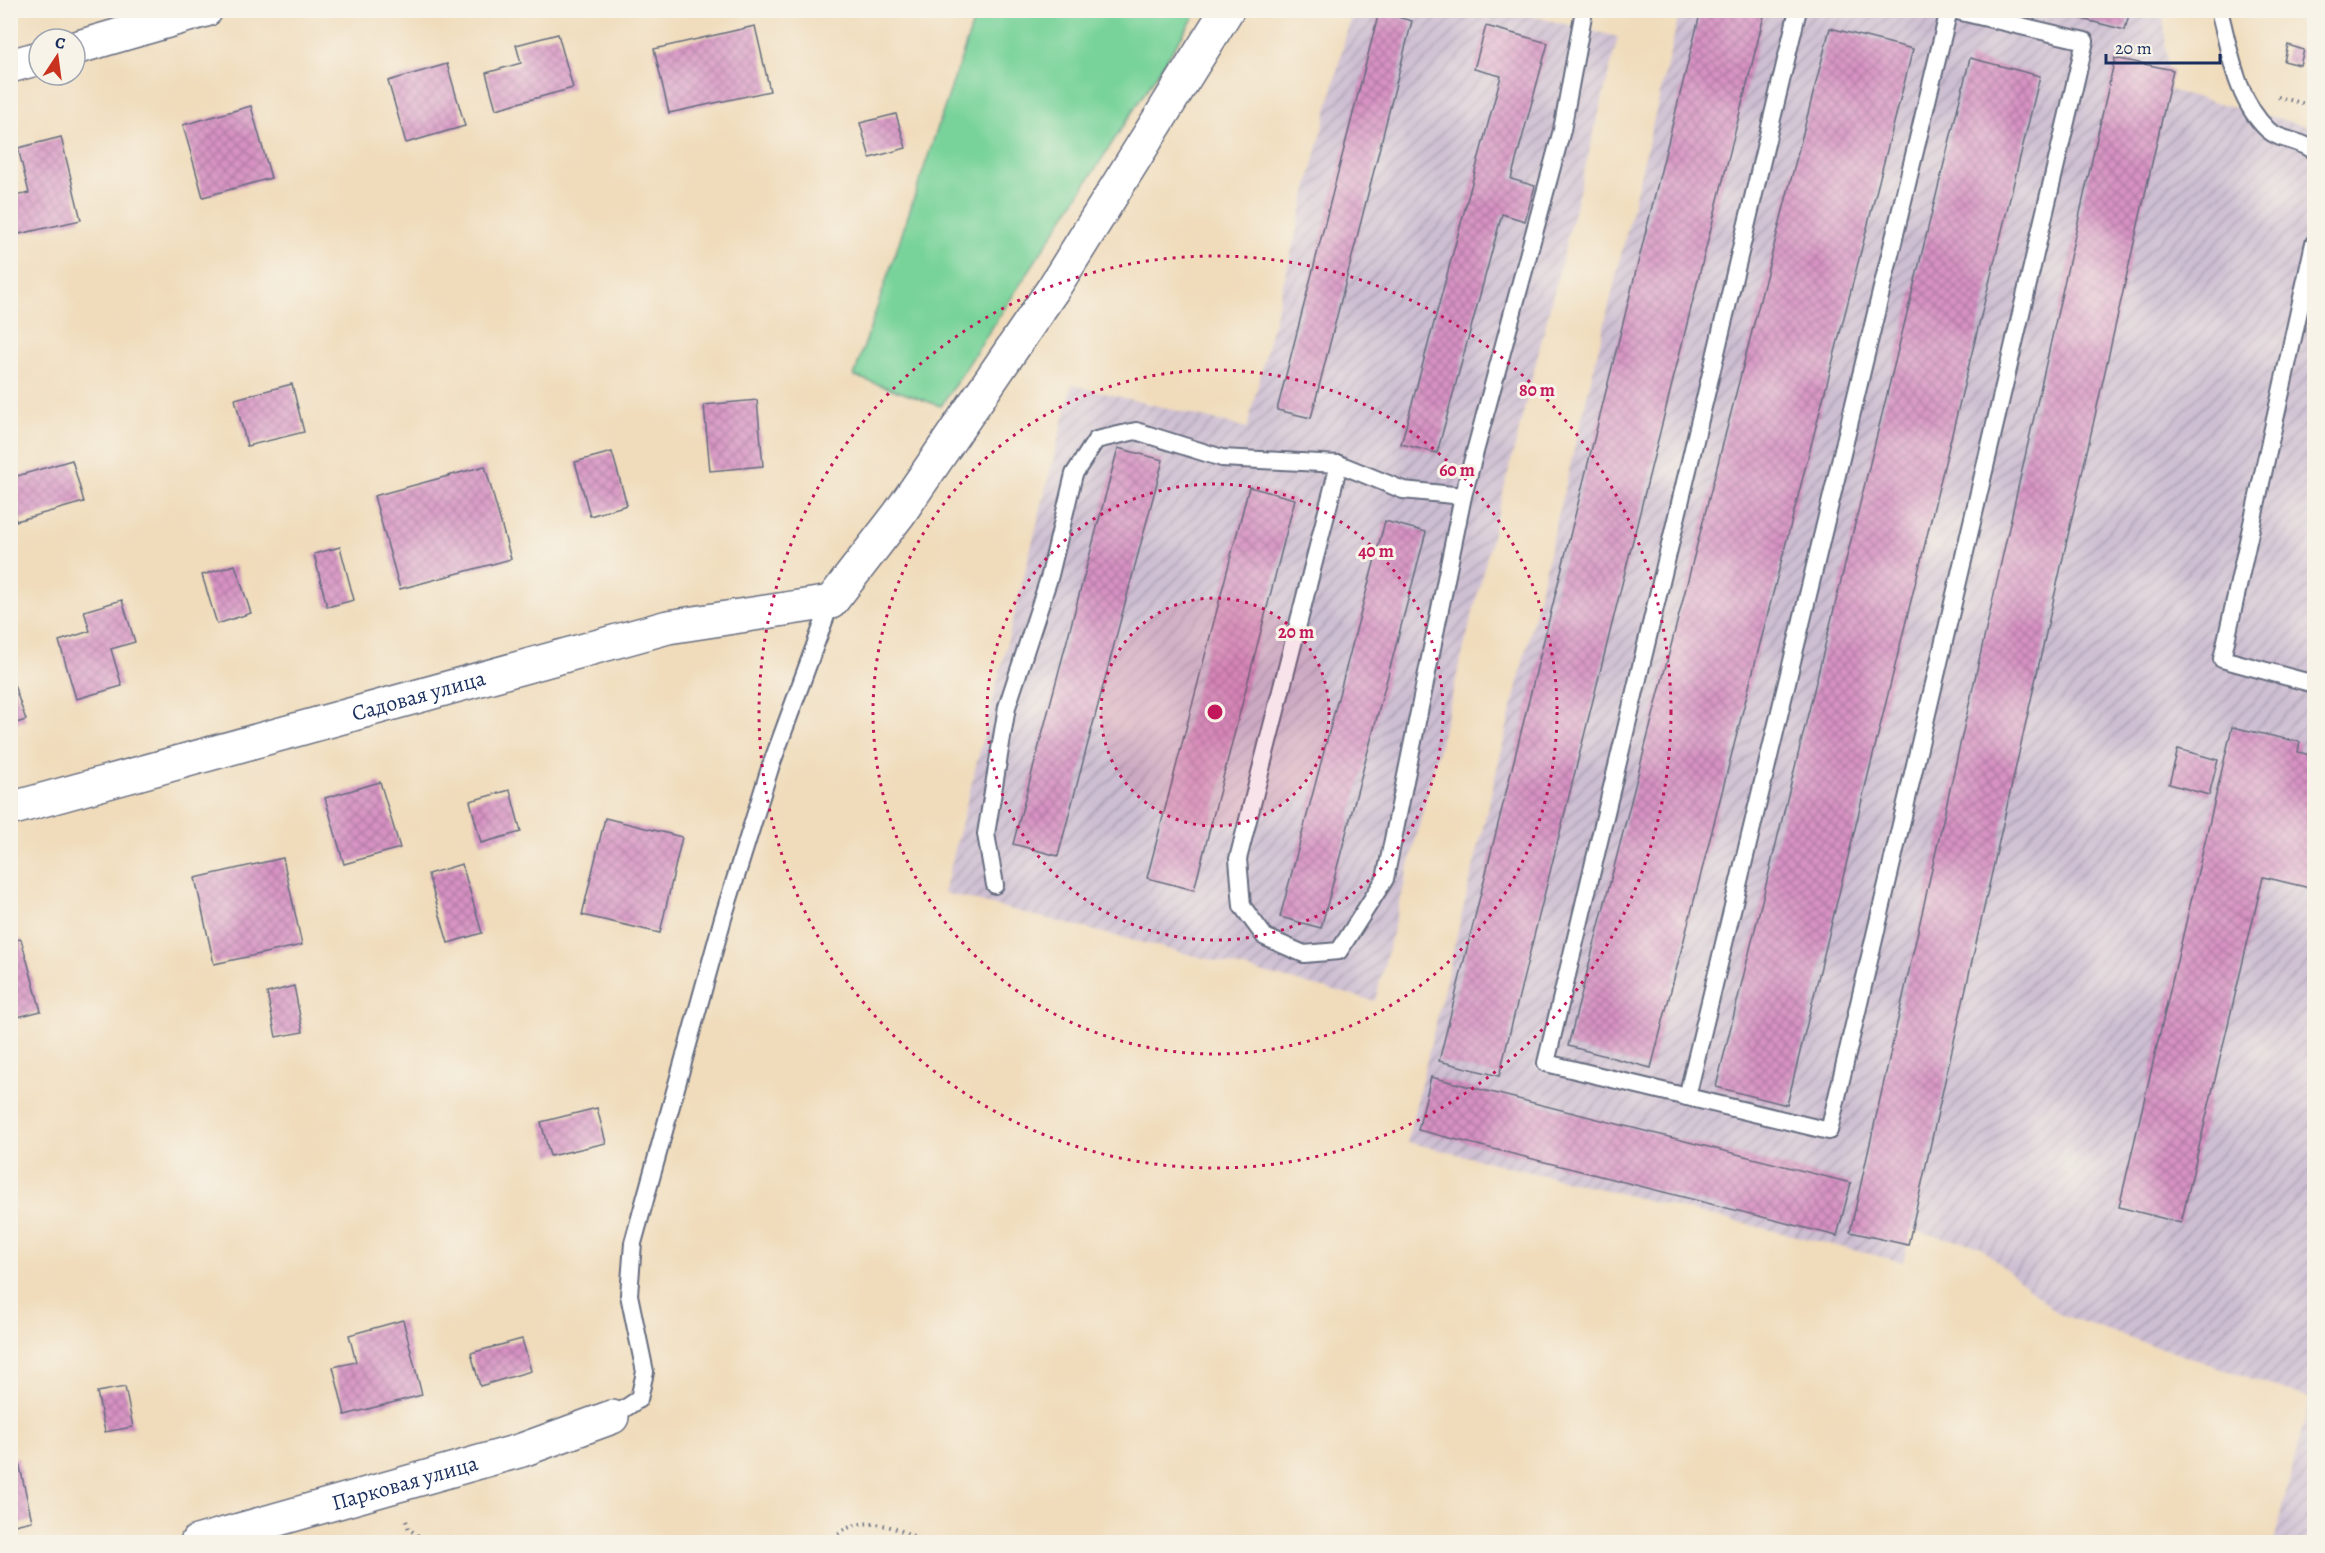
<svg xmlns="http://www.w3.org/2000/svg" width="2325" height="1553" viewBox="0 0 2325 1553" font-family="Alegreya,serif">
  <style>
    .industrial { fill: url(#industrial-furrows) }
    .green { fill: #78d39a; stroke: #4a817c; stroke-width: 1.5 }
    .building { fill: url(#building-cross-hatch) }
    .lines { fill: none; stroke-linecap: round; stroke-linejoin: round }
    .service-casing { stroke: #666c7f; stroke-width: 20 }
    .minor-casing { stroke: #666c7f; stroke-width: 36 }
    .path { stroke: #666c7f; stroke-width: 4; stroke-dasharray: 1.5 4.5; stroke-linecap: butt }
    .service { stroke: #fff; stroke-width: 16 }
    .minor { stroke: #fff; stroke-width: 33 }
    .ring { fill: none; stroke: #c2185b; stroke-width: 3; stroke-dasharray: 3 6 }
    .labels { text-anchor: middle; dominant-baseline: central; stroke-width: 6; stroke-linejoin: round; paint-order: stroke }
    .street-label { font-size: 22px; fill: #1b2f5e; stroke: #f7f3e8 }
    .centre { fill: #c2185b; stroke: #f7f3e8; stroke-width: 3 }
    .ring-label { font-size: 18px; text-anchor: middle; font-weight: bold; fill: #c2185b; stroke: #f7f3e8; stroke-width: 6; stroke-linejoin: round; paint-order: stroke }
  </style>
  <defs>
    <pattern id="industrial-furrows" width="10" height="10" patternUnits="userSpaceOnUse" patternTransform="scale(1.5)"><rect width="10" height="10" fill="#cdbed2"/><path d="M-1 1l2-2M0 10L10 0M9 11l2-2" fill="none" stroke="#a69bae"/></pattern>
    <pattern id="building-cross-hatch" width="8" height="8" patternUnits="userSpaceOnUse" patternTransform="scale(1.5)"><rect width="8" height="8" fill="#d792c3"/><path d="M0 0l8 8M0 8l8-8" fill="none" stroke="#ae78a2"/></pattern>
  </defs>
  <rect width="100%" height="100%" fill="#f7f3e8"/>
  <filter id="ink" filterUnits="userSpaceOnUse"><feTurbulence type="fractalNoise" baseFrequency=".0167" numOctaves="2"/><feDisplacementMap in="SourceGraphic" scale="12" xChannelSelector="R" yChannelSelector="G"/><feConvolveMatrix kernelMatrix="1 2 1 2 8 2 1 2 1" color-interpolation-filters="sRGB"/></filter>
  <filter id="wash" filterUnits="userSpaceOnUse"><feTurbulence type="fractalNoise" baseFrequency=".008" numOctaves="4" result="noise"/><feDisplacementMap in="SourceGraphic" scale="24" xChannelSelector="R" yChannelSelector="G"/><feGaussianBlur stdDeviation="1.35" result="paint"/><feColorMatrix in="noise" values="0 0 0 0 0 0 0 0 0 0 0 0 0 0 0 0 0 1.4 0 .05"/><feComposite in="paint" operator="in"/></filter>
  <g filter="url(#wash)">
    <rect width="100%" height="100%" fill="#f0dcbb"/>
    <g class="industrial">
      <path d="M1352,11H1511L1618,37L1375,1001L944,893L1072,385L1247,428Z"/>
      <path d="M1680,11H2163L2169,90L2314,128V1542H2274L2310,1398L2059,1314L1979,1246L1911,1230L1903,1262L1407,1142Z"/>
    </g>
    <path class="green" d="M977,11H1198L941,406L854,376Z"/>
    <g id="blocks">
      <g class="building">
        <path d="M1701,10H1741L1764,16L1499,1076L1439,1061Z"/>
        <path d="M2047,10H2130L2125,30Z"/>
        <path d="M1379,12L1412,21L1311,418L1277,410Z"/>
        <path d="M755,26L770,91L669,113L654,49Z"/>
        <path d="M1486,26L1548,43L1511,179L1535,186L1525,221L1502,214L1437,453L1401,444L1501,76L1474,69Z"/>
        <path d="M1830,28L1913,49L1651,1068L1568,1046Z"/>
        <path d="M558,34L573,88L496,109L486,73L521,63L516,45Z"/>
        <path d="M2288,45L2304,50L2300,65L2284,61Z"/>
        <path d="M1970,58L2040,76L1787,1105L1716,1087Z"/>
        <path d="M2115,58L2173,70L1908,1245L1850,1232Z"/>
        <path d="M447,64L465,126L406,143L388,81Z"/>
        <path d="M251,106L271,178L203,197L183,125Z"/>
        <path d="M896,114L906,148L870,158L860,123Z"/>
        <path d="M61,137L81,220L19,234L10,197L29,193L18,148Z"/>
        <path d="M292,384L304,432L247,446L235,399Z"/>
        <path d="M757,400L763,466L710,471L704,405Z"/>
        <path d="M1118,448L1163,460L1058,856L1013,844Z"/>
        <path d="M612,452L627,505L590,516L575,462Z"/>
        <path d="M72,460L84,502L16,521L10,501V478Z"/>
        <path d="M485,466L511,559L400,589L374,496Z"/>
        <path d="M1249,487L1295,499L1194,890L1147,878Z"/>
        <path d="M1385,521L1426,532L1321,928L1280,917Z"/>
        <path d="M340,547L354,600L327,607L314,554Z"/>
        <path d="M235,565L251,613L217,624L202,575Z"/>
        <path d="M122,600L135,642L111,649L122,686L76,699L59,641L90,631L84,611Z"/>
        <path d="M10,673L26,720L10,725Z"/>
        <path d="M2232,727L2300,742L2298,752L2314,756V889L2263,877L2181,1223L2119,1207Z"/>
        <path d="M2178,749L2218,760L2209,795L2169,784Z"/>
        <path d="M380,782L400,848L344,864L325,798Z"/>
        <path d="M510,790L521,832L481,843L470,801Z"/>
        <path d="M605,818L682,837L660,933L582,915Z"/>
        <path d="M283,858L302,945L214,964L195,878Z"/>
        <path d="M462,864L482,933L448,943L428,874Z"/>
        <path d="M21,939L41,1011L10,1019V941Z"/>
        <path d="M294,986L303,1032L276,1037L267,993Z"/>
        <path d="M1431,1077L1851,1183L1837,1236L1418,1130Z"/>
        <path d="M597,1108L606,1143L550,1156L541,1122Z"/>
        <path d="M403,1320L422,1395L345,1415L333,1367L356,1362L349,1335Z"/>
        <path d="M522,1339L531,1371L480,1386L471,1353Z"/>
        <path d="M125,1387L133,1427L105,1432L97,1392Z"/>
        <path d="M18,1458L32,1521L10,1526V1459Z"/>
      </g>
    </g>
  </g>
  <g filter="url(#ink)">
    <use href="#blocks" fill-opacity="0" stroke="#666c7f" stroke-width="1.5"/>
    <g class="lines">
      <defs>
        <g id="service">
          <path d="M1798,10L1546,1063L1829,1131L2085,41L1953,10"/>
          <path d="M2219,10C2230,51 2236,100 2268,130C2280,141 2302,140 2314,151"/>
          <path d="M2314,243L2222,659L2314,684"/>
          <path d="M1339,464L1238,859L1242,906L1265,937L1304,954L1339,951L1385,879L1463,496L1562,130L1584,10"/>
          <path d="M995,885L986,834L1007,707L1050,575L1074,474L1096,440L1136,431L1222,458L1339,464L1403,490L1463,496"/>
          <path d="M1687,1097L1949,10"/>
          <path d="M612,1417L639,1399L645,1372L629,1295L633,1243L723,918L770,768L831,602"/>
        </g>
        <g id="minor">
          <path d="M75,48L206,10"/>
          <path d="M10,66L39,58"/>
          <path id="s1" d="M10,809L668,627L831,602L899,514L1053,289L1227,10"/>
          <path id="s2" d="M197,1542L522,1450L612,1417"/>
        </g>
      </defs>
      <use href="#service" class="service-casing"/>
      <use href="#minor" class="minor-casing"/>
      <g class="path">
        <path d="M2278,97L2314,106"/>
        <path d="M406,1521L409,1529L427,1542"/>
        <path d="M573,1542H584"/>
        <path d="M829,1542C859,1510 893,1526 926,1542"/>
      </g>
      <use href="#service" class="service"/>
      <use href="#minor" class="minor"/>
    </g>
  </g>
  <circle cx="1215" cy="712" r="114" fill="#c2185b" fill-opacity=".12"/>
  <g class="ring">
    <circle cx="1215" cy="712" r="114"/>
    <circle cx="1215" cy="712" r="228"/>
    <circle cx="1215" cy="712" r="342"/>
    <circle cx="1215" cy="712" r="456"/>
  </g>
  <g class="labels">
    <g class="street-label">
      <text stroke="none"><textPath href="#s1" startOffset="424">Садовая улица</textPath></text>
      <text stroke="none"><textPath href="#s2" startOffset="216">Парковая улица</textPath></text>
    </g>
  </g>
  <circle cx="1215" cy="712" r="9" class="centre"/>
  <g class="ring-label">
    <text x="1537" y="396">80 m</text>
    <text x="1457" y="476">60 m</text>
    <text x="1376" y="557">40 m</text>
    <text x="1296" y="638">20 m</text>
  </g>
  <rect width="2325" height="1553" fill="none" stroke="#f7f3e8" stroke-width="36"/>
  <g transform="translate(57 57) rotate(13)"><circle r="28" fill="#f7f3e8" stroke="#9fa5b1" stroke-width="1.5"/>
  <path d="M0-4.5L10 22L0 15L-10 22Z" fill="#c8321e"/>
  <text y="-9" font-size="16" font-weight="bold" text-anchor="middle" fill="#1b2f5e">С</text>
  </g>
  <path d="M2106 54v9h114v-9" fill="none" stroke="#1b2f5e" stroke-width="3"/>
  <text x="2115" y="54" font-size="18" fill="#1b2f5e" stroke="#f7f3e8" stroke-width="4.5" paint-order="stroke">20 m</text>
</svg>
